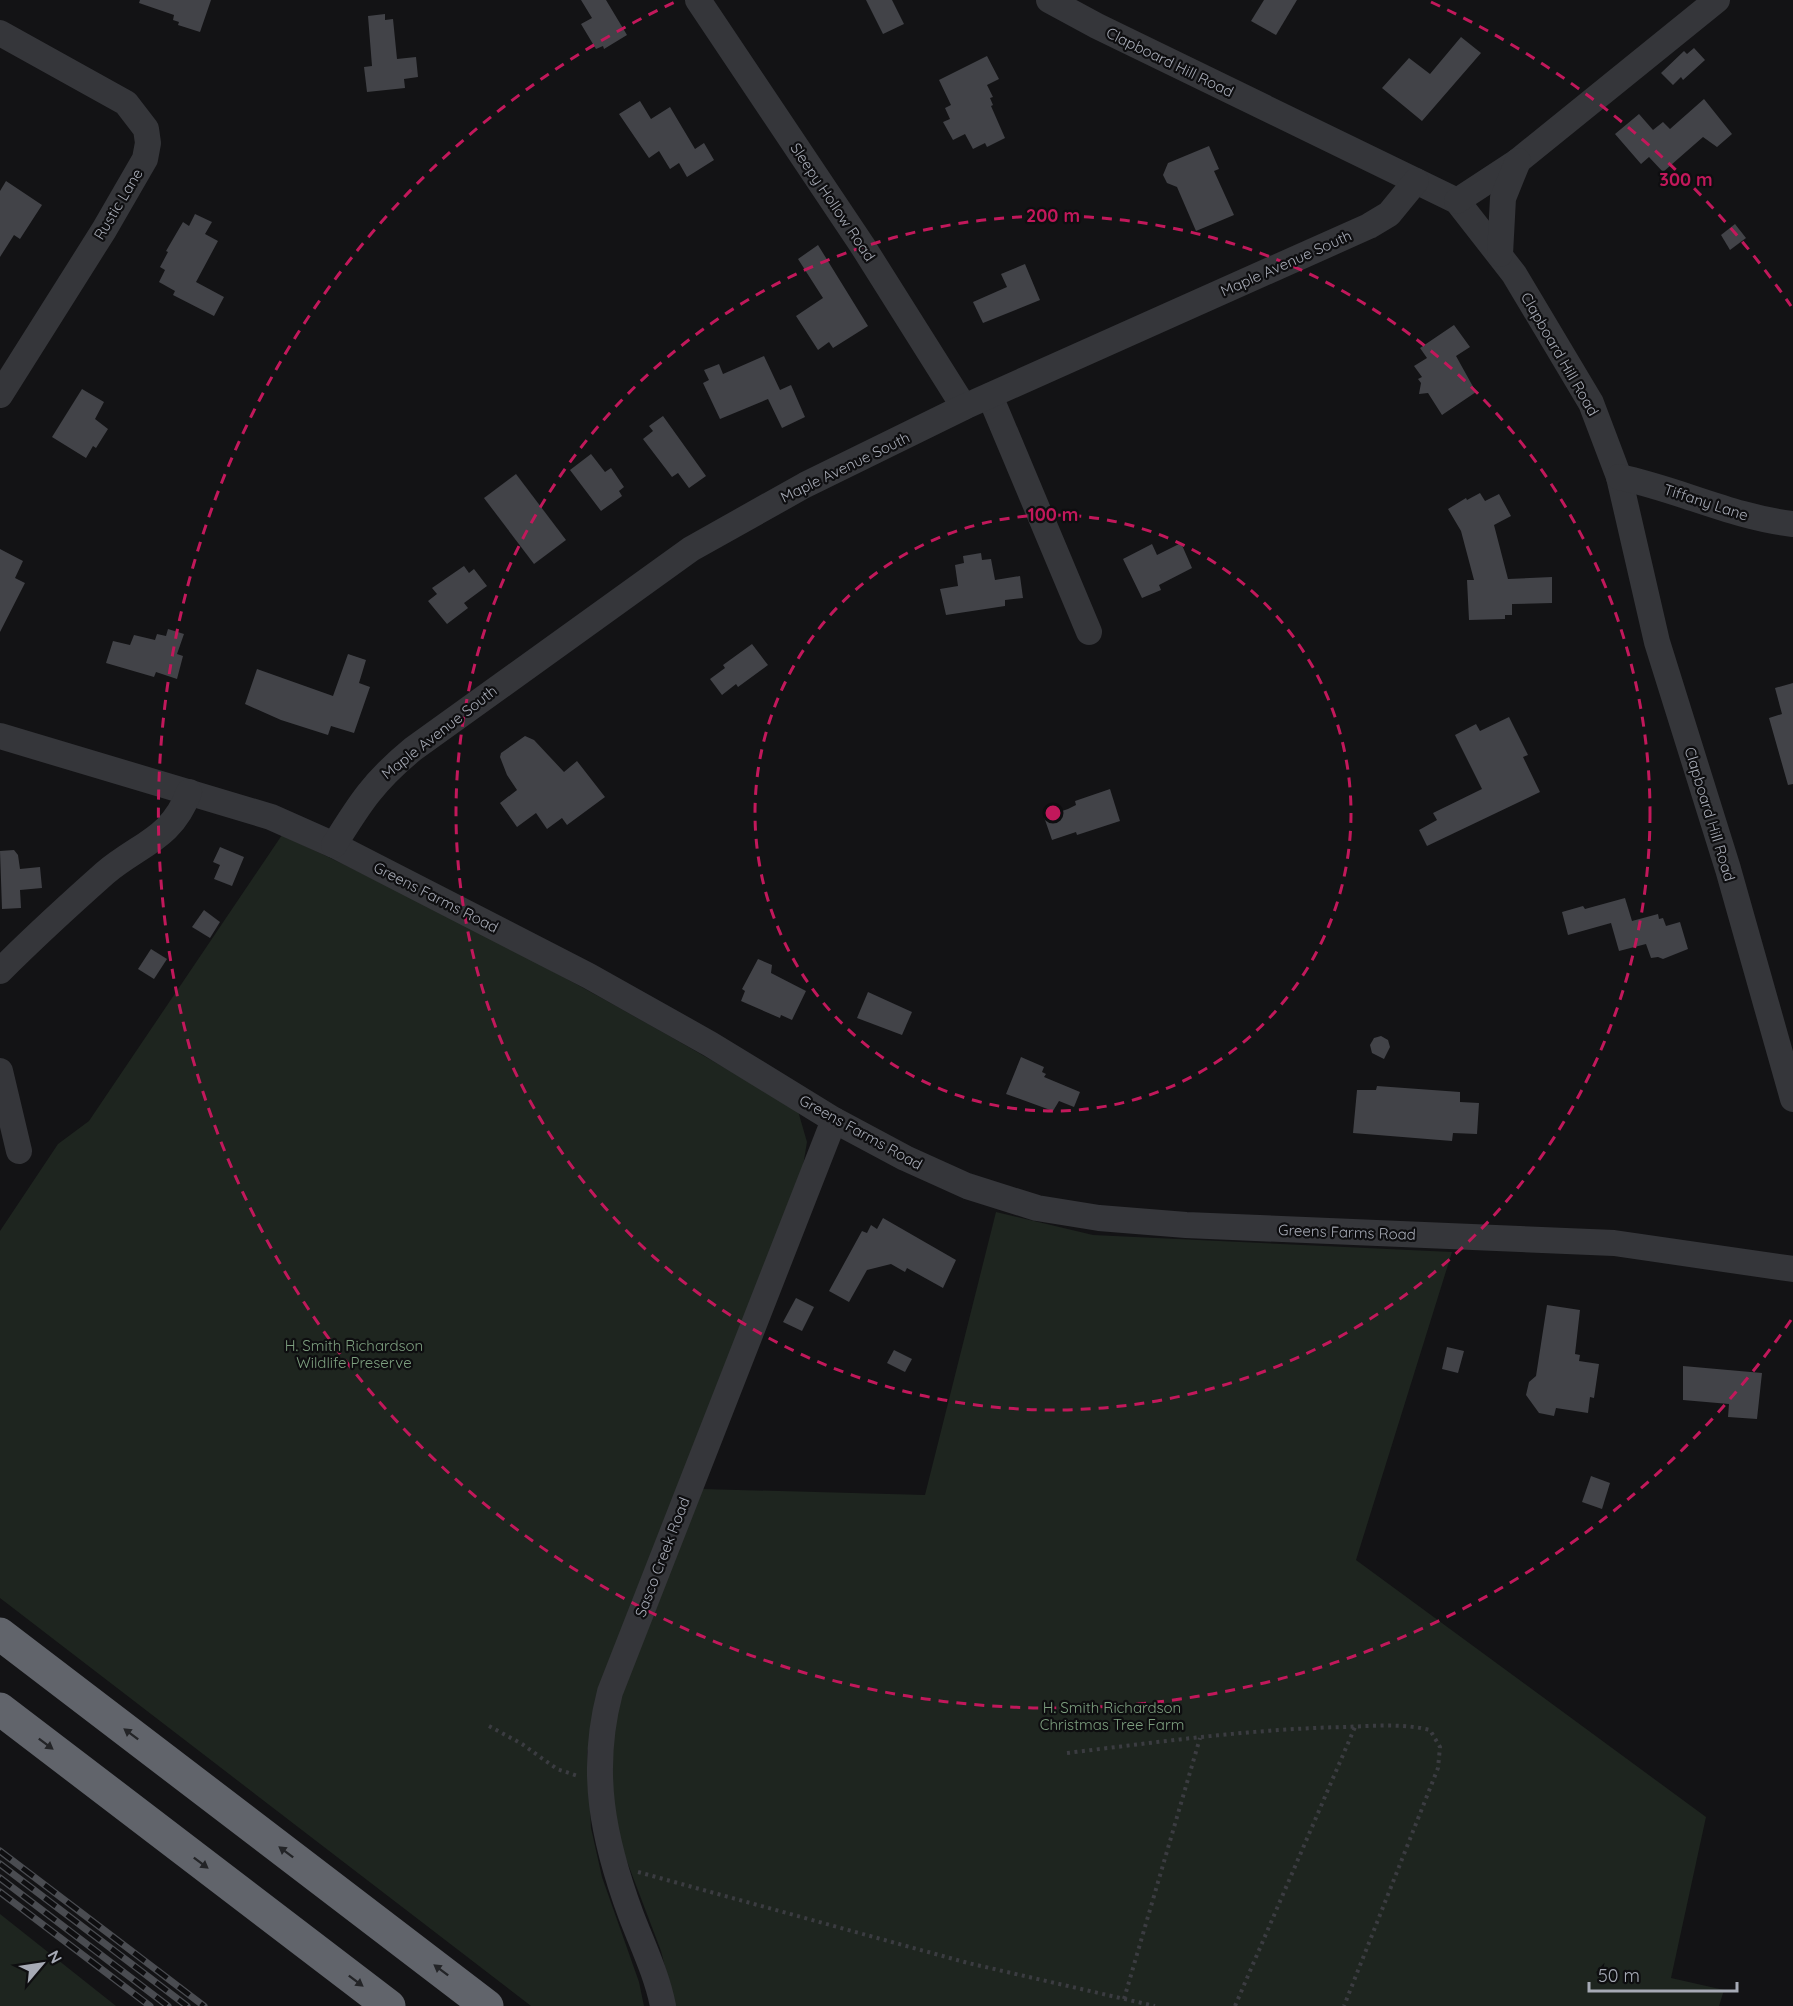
<svg xmlns="http://www.w3.org/2000/svg" width="1793" height="2006" viewBox="0 0 1793 2006" font-family="Quicksand,sans-serif">
  <style>
    .green { fill: #1e251f }
    .building { fill: #424348 }
    .lines { fill: none; stroke-linecap: round; stroke-linejoin: round }
    .path { stroke: #3b3c41; stroke-width: 4; stroke-dasharray: 3 4.5; stroke-linecap: butt }
    .minor { stroke: #35363a; stroke-width: 26 }
    .highway { stroke: #61646b; stroke-width: 33 }
    .rail-casing { stroke: #4a4c51; stroke-width: 7 }
    .rail { stroke: #0e0e10; stroke-width: 4.5; stroke-dasharray: 14; stroke-linecap: butt }
    .oneway { fill: #232427 }
    .ring { fill: none; stroke: #c2185b; stroke-width: 3; stroke-dasharray: 10 8 }
    .labels { text-anchor: middle; dominant-baseline: central; stroke-width: 4.5; stroke-linejoin: round; paint-order: stroke }
    .street-label { font-size: 15px; fill: #a6aab5; stroke: #0e0e10 }
    .park-label { font-size: 15px; fill: #7d9f7f; stroke: #0e0e10 }
    .centre { fill: #c2185b; stroke: #0e0e10; stroke-width: 3 }
    .ring-label { font-size: 18px; text-anchor: middle; font-weight: bold; fill: #c2185b; stroke: #0e0e10; stroke-width: 4.5; stroke-linejoin: round; paint-order: stroke }
  </style>
  <rect width="100%" height="100%" fill="#131315"/>
  <g class="green">
    <path d="M282,835C461,919 629,1010 798,1111L807,1142L802,1172L611,1661L587,1752L591,1828L602,1877L639,1982L644,2006H531L0,1598V1231L58,1144L89,1121Z"/>
    <path d="M996,1212L1093,1235L1452,1252L1356,1560L1706,1817L1671,1978L1724,1990L1719,2006H675L661,1951L620,1843L612,1807V1715L702,1489L925,1495Z"/>
    <path d="M0,1914L116,2006H0Z"/>
  </g>
  <g class="building">
    <path d="M140,0H211L200,32L178,25L179,22L173,20L174,15L139,3Z"/>
    <path d="M581,0H606L627,35L604,49L603,46L596,49L581,24L592,18Z"/>
    <path d="M866,0H892L904,24L883,34Z"/>
    <path d="M1264,0H1297L1276,35L1251,21Z"/>
    <path d="M385,14V20L393,19L397,59L416,57L418,77L404,79L405,88L367,92L364,67L372,66L368,16Z"/>
    <path d="M1461,37L1481,53L1422,121L1382,88L1409,58L1430,74Z"/>
    <path d="M1694,48L1705,60L1683,80L1681,77L1673,85L1661,73L1684,51L1687,54Z"/>
    <path d="M987,56L999,79L987,85L993,97L990,98L993,105L991,106L1005,138L987,147L985,143L973,149L965,134L953,140L943,122L950,119L945,108L951,105L939,80Z"/>
    <path d="M1704,99L1732,134L1717,147L1703,137L1663,172L1649,157L1641,164L1615,134L1639,114L1653,130L1663,122L1670,129Z"/>
    <path d="M640,101L651,119L670,107L695,149L704,143L714,160L687,177L679,163L670,169L659,151L649,158L619,114Z"/>
    <path d="M1209,146L1219,169L1214,171L1234,215L1196,231L1177,187L1167,183L1163,175L1168,163Z"/>
    <path d="M6,181L42,205L20,239L14,235L0,257V191Z"/>
    <path d="M195,214L212,222L205,234L218,241L196,282L224,297L214,316L173,295L175,291L159,282L165,270L160,267L168,252L166,251L183,222L189,226Z"/>
    <path d="M1735,224L1746,238L1730,250L1721,235Z"/>
    <path d="M818,245L868,326L833,348L829,342L818,350L796,316L823,298L798,259Z"/>
    <path d="M1025,264L1040,300L983,323L973,302L1007,287L1001,274Z"/>
    <path d="M1454,325L1470,347L1456,356L1476,392L1442,415L1428,393L1419,394L1421,383L1418,379L1422,377L1414,366L1427,358L1420,348Z"/>
    <path d="M764,356L780,390L791,385L805,417L782,428L768,399L720,419L703,383L709,380L704,370L719,364L723,374Z"/>
    <path d="M82,389L104,402L95,419L108,429L96,448L93,446L86,458L52,437Z"/>
    <path d="M663,416L706,476L689,488L678,473L672,477L643,439L653,431L649,426Z"/>
    <path d="M591,454L605,472L611,468L624,487L619,491L622,496L601,511L570,470Z"/>
    <path d="M516,474L566,540L534,564L484,498Z"/>
    <path d="M1480,493L1485,501L1499,494L1511,516L1494,525L1508,579L1552,577V603L1512,604V615H1505V619L1469,620L1467,580H1474L1461,531L1448,509L1466,498L1467,500Z"/>
    <path d="M1181,543L1192,568L1159,585L1161,590L1142,598L1123,559L1152,544L1157,555Z"/>
    <path d="M0,549L23,561L15,578L25,583L0,632Z"/>
    <path d="M981,553L982,560L991,559L995,580L1020,576L1023,598L1005,600V606L946,615L940,589L958,586L955,565L964,563L963,556Z"/>
    <path d="M464,566L469,573L474,569L487,586L464,603L468,608L447,624L428,601L437,594L432,588Z"/>
    <path d="M168,629L184,634L177,654L183,656L177,679L156,672L154,677L106,663L113,641L130,645L134,635L155,640L157,634L166,636Z"/>
    <path d="M752,644L768,665L738,687L736,684L722,695L710,679L725,668L723,665Z"/>
    <path d="M348,654L366,660L359,683L370,687L354,733L331,726L328,735L281,720L245,704L257,669L333,696Z"/>
    <path d="M1793,683V784L1788,785L1769,718L1782,714L1775,688Z"/>
    <path d="M1509,717L1528,755L1523,757L1540,792L1427,846L1419,830L1437,820L1433,813L1482,789L1455,735L1476,724L1480,731Z"/>
    <path d="M525,736L534,740L564,772L577,761L605,797L567,825L562,818L547,829L536,813L517,827L500,803L517,790L507,775L500,757L501,753Z"/>
    <path d="M1110,789L1120,821L1077,835L1076,832L1052,840L1044,817L1068,809L1076,805L1075,801Z"/>
    <path d="M220,847L244,857L232,886L214,879L220,865L213,862Z"/>
    <path d="M14,850L18,855L20,869L40,867L42,888L20,890L21,908L2,909L0,851Z"/>
    <path d="M1625,898L1632,921L1658,914L1659,919L1663,918L1666,926L1680,922L1688,949L1663,959L1658,957L1651,958L1646,944L1619,951L1611,923L1568,935L1562,912L1583,906L1585,909Z"/>
    <path d="M204,910L220,922L210,938L192,927Z"/>
    <path d="M151,949L167,959L154,979L138,969Z"/>
    <path d="M758,959L772,965L771,973L806,991L792,1020L781,1015L780,1018L741,1001L745,991L742,989Z"/>
    <path d="M868,992L912,1012L902,1035L857,1018Z"/>
    <path d="M1381,1036L1388,1040L1390,1047L1384,1059L1372,1053L1370,1045L1374,1038Z"/>
    <path d="M1021,1057L1044,1067L1042,1072L1046,1074L1044,1077L1080,1092L1074,1107L1059,1101L1053,1111L1006,1094Z"/>
    <path d="M1377,1086L1460,1092V1102L1479,1103L1477,1134L1453,1133L1452,1141L1353,1133L1357,1090H1376Z"/>
    <path d="M883,1218L956,1260L943,1288L907,1268L905,1272L891,1264L867,1270L849,1302L829,1291L862,1231L867,1233L871,1225L877,1229Z"/>
    <path d="M796,1298L814,1307L802,1331L783,1322Z"/>
    <path d="M1547,1305L1580,1310L1575,1354L1580,1355L1579,1361L1599,1364L1594,1398L1590,1397L1588,1413L1556,1408L1554,1416L1539,1413L1526,1395L1529,1382L1536,1376Z"/>
    <path d="M1447,1347L1464,1351L1458,1373L1442,1369Z"/>
    <path d="M894,1350L912,1359L905,1372L887,1363Z"/>
    <path d="M1683,1366L1762,1373L1757,1419L1728,1417L1729,1404L1683,1400Z"/>
    <path d="M1591,1476L1610,1483L1602,1509L1582,1502Z"/>
  </g>
  <g class="lines">
    <g class="path">
      <path d="M489,1726L522,1744L557,1769L578,1776"/>
      <path d="M1067,1753C1159,1742 1251,1729 1344,1727C1372,1726 1402,1723 1430,1730L1440,1747L1438,1768L1344,2006"/>
      <path d="M638,1872L968,1963L1155,2006"/>
      <path d="M1124,1999L1200,1738"/>
      <path d="M1235,2006L1355,1727"/>
    </g>
    <g class="minor">
      <path d="M698,0L862,245L964,407"/>
      <path d="M1049,0L1097,26L1457,201L1514,274L1591,403L1619,477L1657,642L1728,869L1793,1099"/>
      <path d="M0,33L126,103L146,129L148,143L145,159L104,230L0,395"/>
      <path d="M1457,201L1518,161L1717,0"/>
      <path d="M1500,254L1503,198L1518,161"/>
      <path d="M990,396L1089,632"/>
      <path d="M1619,477C1678,489 1732,517 1793,524"/>
      <path d="M0,736L271,817L334,845L589,976L710,1044L834,1120L905,1158L967,1186L1037,1208L1099,1218L1186,1225L1614,1243L1793,1269"/>
      <path d="M334,845C360,803 374,781 413,749L691,549L805,485L964,407L1369,226L1389,214L1416,181"/>
      <path d="M0,971C34,937 69,905 105,873C139,844 172,839 189,792"/>
      <path d="M0,1071L19,1151"/>
      <path d="M663,2006C657,1975 642,1944 631,1915C603,1839 589,1772 610,1692L834,1120"/>
    </g>
    <g class="highway">
      <path d="M0,1634L487,2006"/>
      <path d="M0,1709L389,2006"/>
    </g>
    <defs>
      <g id="rail">
        <path d="M0,1851L204,2006"/>
        <path d="M0,1864L187,2006"/>
        <path d="M0,1878L168,2006"/>
        <path d="M0,1892L150,2006"/>
      </g>
    </defs>
    <use href="#rail" class="rail-casing"/>
    <use href="#rail" class="rail"/>
  </g>
  <defs><path id="oneway-solid" d="M-6-.8H1V-3.2L6.5 0L1 3.2V.8H-6Z" transform="scale(1.5)"/></defs>
  <g class="oneway">
    <use href="#oneway-solid" transform="translate(131 1734) rotate(-143)"/>
    <use href="#oneway-solid" transform="translate(46 1744) rotate(37)"/>
    <use href="#oneway-solid" transform="translate(286 1852) rotate(-143)"/>
    <use href="#oneway-solid" transform="translate(201 1863) rotate(37)"/>
    <use href="#oneway-solid" transform="translate(441 1970) rotate(-143)"/>
    <use href="#oneway-solid" transform="translate(356 1981) rotate(37)"/>
  </g>
  <g class="ring">
    <circle cx="1053" cy="813" r="298"/>
    <circle cx="1053" cy="813" r="597"/>
    <path d="M1791 1320A895 895 0 1 1 675 2M1431 2A895 895 0 0 1 1791 306"/>
  </g>
  <g class="labels">
    <g class="street-label">
      <text transform="translate(1170 62) rotate(26)">Clapboard Hill Road</text>
      <text transform="translate(833 202) rotate(56)">Sleepy Hollow Road</text>
      <text transform="translate(118 204) rotate(-59)">Rustic Lane</text>
      <text transform="translate(1286 263) rotate(-24)">Maple Avenue South</text>
      <text transform="translate(1560 354) rotate(60)">Clapboard Hill Road</text>
      <text transform="translate(845 467) rotate(-26)">Maple Avenue South</text>
      <text transform="translate(1706 502) rotate(18)">Tiffany Lane</text>
      <text transform="translate(439 732) rotate(-38)">Maple Avenue South</text>
      <text transform="translate(1710 814) rotate(73)">Clapboard Hill Road</text>
      <text transform="translate(436 897) rotate(27)">Greens Farms Road</text>
      <text transform="translate(861 1132) rotate(29)">Greens Farms Road</text>
      <text transform="translate(1347 1232) rotate(2)">Greens Farms Road</text>
      <text transform="translate(662 1557) rotate(-69)">Sasco Creek Road</text>
    </g>
    <g class="park-label">
      <text x="354" y="1345">H. Smith Richardson<tspan x="354" dy="17">Wildlife Preserve</tspan></text>
      <text x="1112" y="1707">H. Smith Richardson<tspan x="1112" dy="17">Christmas Tree Farm</tspan></text>
    </g>
  </g>
  <circle cx="1053" cy="813" r="9" class="centre"/>
  <g class="ring-label">
    <text x="1686" y="186">300 m</text>
    <text x="1053" y="222">200 m</text>
    <text x="1053" y="521">100 m</text>
  </g>
  <g transform="translate(42 1964) rotate(61)" stroke="#0e0e10" stroke-width="4.5" paint-order="stroke">
  <path d="M0-4.5L10 22L0 15L-10 22Z" fill="#a6aab5"/>
  <text y="-9" font-size="16" font-weight="bold" text-anchor="middle" fill="#a6aab5">N</text>
  </g>
  <path d="M1589 1982v9h148v-9" fill="none" stroke="#a6aab5" stroke-width="3"/>
  <text x="1598" y="1982" font-size="18" fill="#a6aab5" stroke="#0e0e10" stroke-width="4.5" paint-order="stroke">50 m</text>
</svg>
